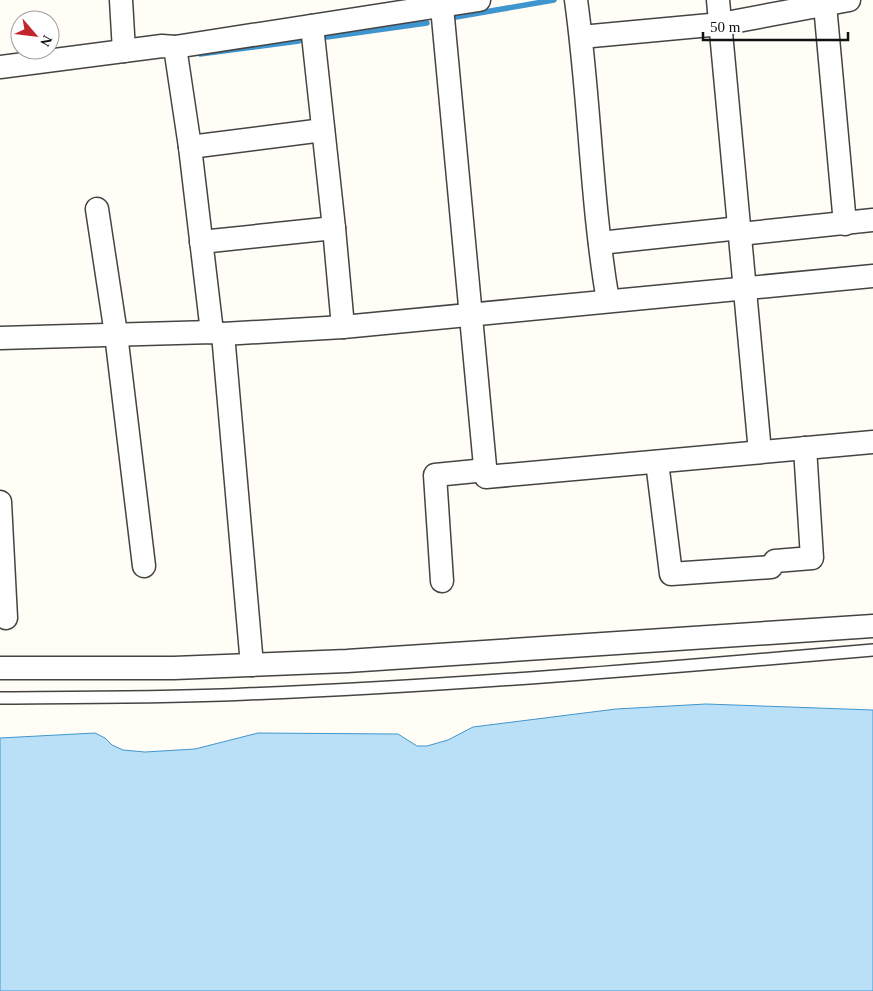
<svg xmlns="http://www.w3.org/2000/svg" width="873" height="991" viewBox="0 0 873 991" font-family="'Times New Roman',serif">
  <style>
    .water { fill: #b9e0f7; stroke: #3f96cf }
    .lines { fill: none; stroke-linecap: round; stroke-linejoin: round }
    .stream { stroke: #3f96cf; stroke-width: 5.5 }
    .service-casing { stroke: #444; stroke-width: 14 }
    .minor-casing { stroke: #444; stroke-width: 25 }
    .service { stroke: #fff; stroke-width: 11 }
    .minor { stroke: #fff; stroke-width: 22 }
  </style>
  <rect width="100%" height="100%" fill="#fffdf5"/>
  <path class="water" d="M706,704L873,710V991H0V738L95,733L105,738L112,745L123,750L145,752L195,749L258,733L398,734L417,746H427L448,740L473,727L616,709Z"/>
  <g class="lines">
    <g class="stream">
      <path d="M456,17L554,0"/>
      <path d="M327,37L427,23"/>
      <path d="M200,54L299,41"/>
    </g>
    <defs>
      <path id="service" d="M0,698C82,697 164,698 246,694C455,686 664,668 873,650"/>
      <g id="minor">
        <path d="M121,0L124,51"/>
        <path d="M576,0C590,100 591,202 608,301"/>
        <path d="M718,0L760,452"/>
        <path d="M825,5L845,224"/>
        <path d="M442,7L486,477L873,442"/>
        <path d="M312,26L334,228L343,327"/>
        <path d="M581,37L721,24L849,0"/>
        <path d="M175,47L190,147L212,332"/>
        <path d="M0,67L162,46L175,47L479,0"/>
        <path d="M190,147L323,130"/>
        <path d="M97,209L116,334L144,566"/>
        <path d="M740,234L873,220"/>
        <path d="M201,242L334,228"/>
        <path d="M600,243L740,228"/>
        <path d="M223,334L252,665"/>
        <path d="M0,338L212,332L223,334L343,327L873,276"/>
        <path d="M657,462L671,574L771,567L775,561L812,558L805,448"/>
        <path d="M0,502L6,618"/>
        <path d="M442,581L435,475L486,470"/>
        <path d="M0,668H174L347,661L873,626"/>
      </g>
    </defs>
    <use href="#service" class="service-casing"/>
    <use href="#minor" class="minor-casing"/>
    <use href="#service" class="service"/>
    <use href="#minor" class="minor"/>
  </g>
  <g transform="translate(35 35) rotate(118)"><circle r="24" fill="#ffffff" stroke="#a0a0a0"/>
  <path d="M0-4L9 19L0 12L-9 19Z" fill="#c4262e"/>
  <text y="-8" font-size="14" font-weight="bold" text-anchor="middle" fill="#111111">N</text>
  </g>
  <path d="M703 32v8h145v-8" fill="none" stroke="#111111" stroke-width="2.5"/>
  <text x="710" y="32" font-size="15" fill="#111111" stroke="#ffffff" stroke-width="4" paint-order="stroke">50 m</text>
</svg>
